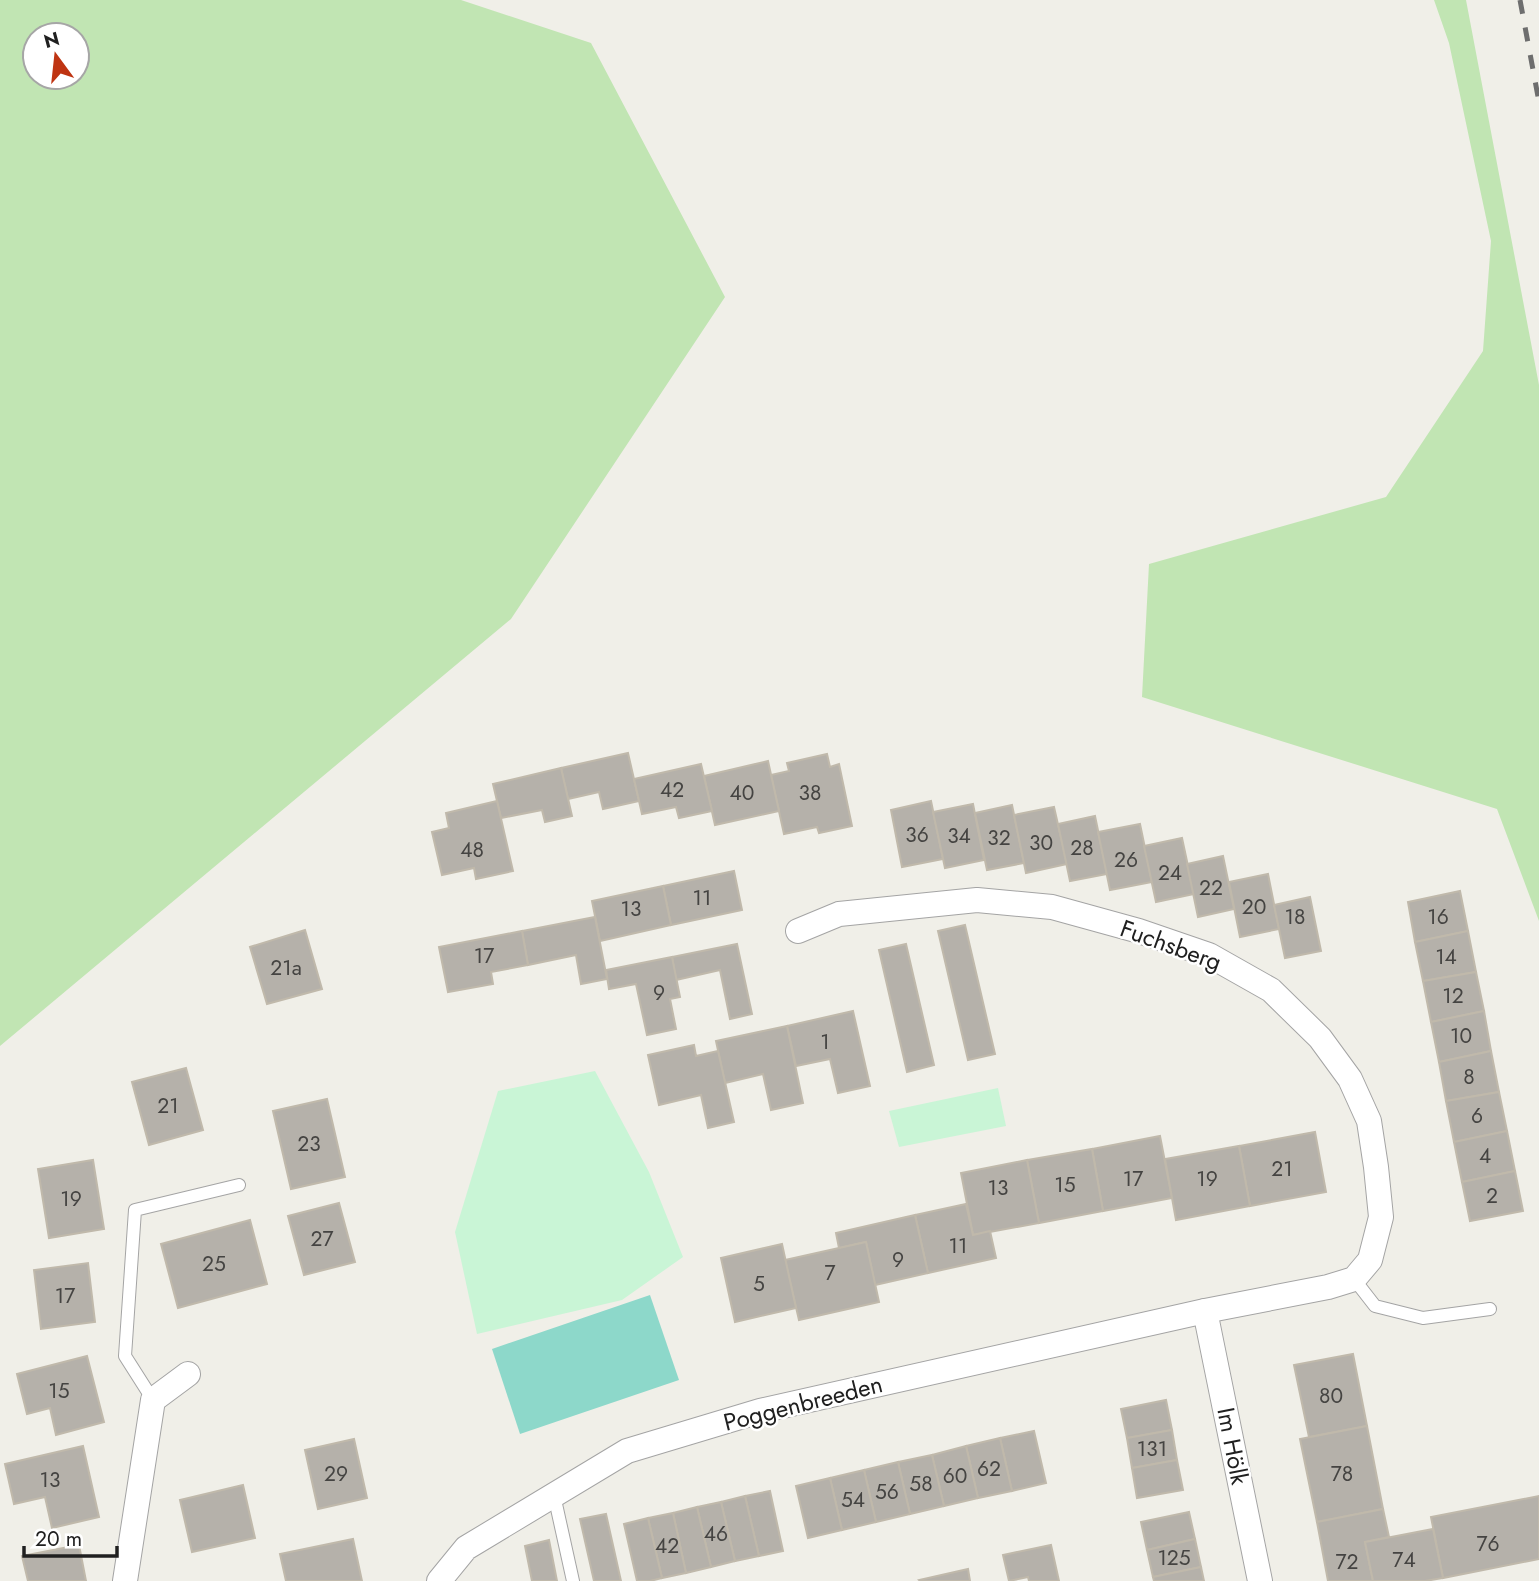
<svg xmlns="http://www.w3.org/2000/svg" width="1539" height="1581" viewBox="0 0 1539 1581" font-family="Jost,sans-serif">
  <style>
    .grass { fill: #c1e5b3; fill-rule: evenodd }
    .park { fill: #c9f5d6 }
    .pitch { fill: #8dd8ca }
    .building { fill: #b5b1aa; stroke: #c0b9ab; stroke-width: 2 }
    .lines { fill: none; stroke-linecap: round; stroke-linejoin: round }
    .lane-casing { stroke: #a4a4a4; stroke-width: 14 }
    .street-casing { stroke: #a4a4a4; stroke-width: 26 }
    .lane { stroke: #fff; stroke-width: 12 }
    .street { stroke: #fff; stroke-width: 24 }
    .rail { stroke: #6e6e6e; stroke-width: 5; stroke-dasharray: 14 14; stroke-linecap: butt }
    .labels { text-anchor: middle; dominant-baseline: central; stroke-width: 5; stroke-linejoin: round; paint-order: stroke }
    .number-label { font-size: 21px; fill: #454442 }
    .street-label { font-size: 24px; fill: #202020; stroke: #fff }
  </style>
  <rect width="100%" height="100%" fill="#f0efe8"/>
  <g class="grass">
    <path d="M0,0H461L591,43L725,297L511,619L0,1046ZM77,35V77H35V35Z"/>
    <path d="M1434,0H1466L1539,385V921L1497,809L1142,697L1149,564L1386,497L1483,351L1491,241L1449,43Z"/>
  </g>
  <g class="park">
    <path d="M595,1071L649,1172L683,1257L622,1300L477,1334L455,1232L498,1091Z"/>
    <path d="M998,1088L1006,1126L899,1147L889,1111Z"/>
  </g>
  <path class="pitch" d="M650,1295L679,1380L520,1434L492,1349Z"/>
  <g class="building">
    <path d="M628,753L639,801L603,809L599,792L568,799L561,768Z"/>
    <path d="M827,754L830,767L839,764L852,826L819,833L817,827L784,834L771,775L789,771L787,763Z"/>
    <path d="M768,761L779,811L715,825L704,776Z"/>
    <path d="M701,764L712,811L679,818L676,807L642,814L634,779Z"/>
    <path d="M561,768L572,816L545,822L542,810L501,818L493,784Z"/>
    <path d="M497,801L513,871L476,879L474,868L442,875L432,832L449,828L446,813Z"/>
    <path d="M931,801L943,859L902,867L891,810Z"/>
    <path d="M973,804L984,860L945,868L933,812Z"/>
    <path d="M1012,805L1024,863L987,870L975,813Z"/>
    <path d="M1054,807L1067,864L1026,873L1014,815Z"/>
    <path d="M1095,816L1107,874L1070,881L1058,824Z"/>
    <path d="M1140,824L1152,882L1110,890L1098,832Z"/>
    <path d="M1182,838L1194,894L1156,902L1144,846Z"/>
    <path d="M1223,856L1234,909L1198,917L1187,864Z"/>
    <path d="M734,871L742,910L671,925L663,886Z"/>
    <path d="M1268,874L1279,929L1240,937L1229,882Z"/>
    <path d="M663,886L671,925L600,941L592,901Z"/>
    <path d="M1460,891L1468,931L1415,942L1408,902Z"/>
    <path d="M1310,897L1321,951L1285,958L1274,905Z"/>
    <path d="M595,917L607,979L581,984L576,955L528,965L522,931Z"/>
    <path d="M965,925L995,1054L968,1060L938,931Z"/>
    <path d="M305,930L322,989L267,1004L250,947Z"/>
    <path d="M522,931L528,965L491,972L493,984L448,992L439,947Z"/>
    <path d="M1468,931L1476,972L1423,981L1415,942Z"/>
    <path d="M737,944L752,1014L730,1019L720,970L676,980L672,957Z"/>
    <path d="M906,944L934,1065L907,1072L879,950Z"/>
    <path d="M672,957L680,997L670,999L676,1029L647,1035L636,984L609,989L606,970Z"/>
    <path d="M1476,972L1484,1011L1431,1022L1423,981Z"/>
    <path d="M853,1011L870,1086L838,1093L830,1059L796,1066L787,1026Z"/>
    <path d="M1484,1011L1491,1051L1439,1062L1431,1022Z"/>
    <path d="M787,1026L803,1103L771,1110L763,1074L725,1083L716,1041Z"/>
    <path d="M694,1045L696,1056L718,1051L734,1122L708,1128L701,1095L659,1105L648,1055Z"/>
    <path d="M1491,1051L1499,1092L1446,1101L1439,1062Z"/>
    <path d="M186,1068L203,1130L149,1145L132,1082Z"/>
    <path d="M1499,1092L1507,1131L1454,1142L1446,1101Z"/>
    <path d="M327,1099L345,1177L291,1189L273,1111Z"/>
    <path d="M1507,1131L1515,1171L1462,1182L1454,1142Z"/>
    <path d="M1315,1132L1326,1192L1250,1206L1239,1146Z"/>
    <path d="M1160,1136L1172,1198L1103,1211L1092,1149Z"/>
    <path d="M1239,1146L1250,1206L1176,1220L1165,1159Z"/>
    <path d="M1092,1149L1103,1211L1039,1223L1027,1160Z"/>
    <path d="M93,1160L104,1229L49,1238L38,1169Z"/>
    <path d="M1027,1160L1039,1223L973,1235L961,1173Z"/>
    <path d="M1515,1171L1523,1211L1470,1221L1462,1182Z"/>
    <path d="M339,1203L355,1262L304,1275L288,1216Z"/>
    <path d="M966,1204L973,1235L990,1231L996,1258L928,1273L915,1215Z"/>
    <path d="M915,1215L928,1273L875,1285L866,1242L839,1248L836,1233Z"/>
    <path d="M250,1220L267,1284L178,1308L161,1244Z"/>
    <path d="M866,1242L879,1302L799,1320L785,1260Z"/>
    <path d="M782,1244L796,1308L735,1322L721,1258Z"/>
    <path d="M88,1263L95,1322L41,1329L34,1270Z"/>
    <path d="M1353,1354L1367,1426L1309,1437L1294,1365Z"/>
    <path d="M87,1356L104,1422L56,1435L50,1408L27,1414L17,1374Z"/>
    <path d="M1166,1400L1172,1430L1127,1438L1121,1409Z"/>
    <path d="M1367,1426L1383,1509L1317,1522L1300,1439Z"/>
    <path d="M1172,1430L1177,1460L1132,1468L1127,1438Z"/>
    <path d="M1034,1431L1046,1483L1012,1491L1000,1438Z"/>
    <path d="M1000,1438L1012,1491L978,1498L966,1446Z"/>
    <path d="M354,1439L367,1498L318,1509L305,1450Z"/>
    <path d="M83,1446L99,1517L52,1528L45,1497L14,1504L5,1464Z"/>
    <path d="M966,1446L978,1498L944,1506L932,1455Z"/>
    <path d="M932,1455L944,1506L910,1514L898,1462Z"/>
    <path d="M1177,1460L1183,1490L1137,1498L1132,1468Z"/>
    <path d="M898,1462L910,1514L876,1522L864,1470Z"/>
    <path d="M864,1470L876,1522L842,1530L830,1478Z"/>
    <path d="M830,1478L842,1530L808,1538L796,1486Z"/>
    <path d="M243,1485L255,1538L192,1552L180,1500Z"/>
    <path d="M770,1491L783,1551L759,1556L745,1496Z"/>
    <path d="M745,1496L759,1556L735,1561L721,1502Z"/>
    <path d="M1539,1496V1559L1443,1578L1431,1517Z"/>
    <path d="M721,1502L735,1561L711,1567L697,1507Z"/>
    <path d="M697,1507L711,1567L686,1573L673,1513Z"/>
    <path d="M1383,1509L1389,1537L1365,1542L1373,1581H1328L1317,1522Z"/>
    <path d="M1189,1512L1195,1539L1147,1550L1141,1522Z"/>
    <path d="M673,1513L686,1573L662,1578L648,1518Z"/>
    <path d="M606,1514L621,1581H594L580,1519Z"/>
    <path d="M648,1518L662,1578L650,1581H637L624,1524Z"/>
    <path d="M1433,1529L1443,1578L1425,1581H1373L1365,1542Z"/>
    <path d="M353,1539L362,1581H286L280,1554Z"/>
    <path d="M1195,1539L1201,1567L1153,1577L1147,1550Z"/>
    <path d="M549,1540L557,1581H532L525,1546Z"/>
    <path d="M79,1545L86,1581H28L22,1556Z"/>
    <path d="M1051,1545L1059,1581H1029L1028,1577L1009,1581L1003,1555Z"/>
    <path d="M1201,1567L1204,1581H1154L1153,1577Z"/>
    <path d="M968,1569L970,1581H920L919,1580Z"/>
  </g>
  <g class="lines">
    <defs>
      <g id="lane">
        <path d="M1354,1279L1375,1306L1423,1318L1490,1309"/>
        <path d="M153,1400L125,1356L135,1210L239,1185"/>
        <path d="M554,1495L573,1581"/>
      </g>
      <g id="street">
        <path d="M1205,1311L1260,1581"/>
        <path d="M125,1581L153,1400L188,1374"/>
        <path d="M439,1581L466,1548L627,1451L760,1411L1205,1311L1328,1287L1354,1279L1370,1260L1381,1217L1376,1167L1369,1121L1350,1079L1320,1038L1271,990L1209,955L1139,931L1052,907L977,900L839,914L798,931"/>
      </g>
    </defs>
    <use href="#lane" class="lane-casing"/>
    <use href="#street" class="street-casing"/>
    <use href="#lane" class="lane"/>
    <use href="#street" class="street"/>
    <path class="rail" d="M1520,0L1539,102"/>
  </g>
  <g class="labels">
    <g class="number-label">
      <text x="672" y="790">42</text>
      <text x="742" y="793">40</text>
      <text x="810" y="793">38</text>
      <text x="917" y="835">36</text>
      <text x="959" y="836">34</text>
      <text x="999" y="838">32</text>
      <text x="1041" y="843">30</text>
      <text x="1082" y="848">28</text>
      <text x="472" y="850">48</text>
      <text x="1126" y="860">26</text>
      <text x="1170" y="873">24</text>
      <text x="1211" y="888">22</text>
      <text x="702" y="898">11</text>
      <text x="1254" y="907">20</text>
      <text x="631" y="909">13</text>
      <text x="1295" y="917">18</text>
      <text x="1438" y="917">16</text>
      <text x="484" y="956">17</text>
      <text x="1446" y="957">14</text>
      <text x="286" y="968">21a</text>
      <text x="659" y="993">9</text>
      <text x="1453" y="996">12</text>
      <text x="1461" y="1036">10</text>
      <text x="825" y="1042">1</text>
      <text x="1469" y="1077">8</text>
      <text x="168" y="1106">21</text>
      <text x="1477" y="1116">6</text>
      <text x="309" y="1144">23</text>
      <text x="1485" y="1156">4</text>
      <text x="1282" y="1169">21</text>
      <text x="1133" y="1179">17</text>
      <text x="1207" y="1179">19</text>
      <text x="1065" y="1185">15</text>
      <text x="998" y="1188">13</text>
      <text x="1492" y="1196">2</text>
      <text x="71" y="1199">19</text>
      <text x="322" y="1239">27</text>
      <text x="958" y="1246">11</text>
      <text x="898" y="1260">9</text>
      <text x="214" y="1264">25</text>
      <text x="830" y="1273">7</text>
      <text x="759" y="1284">5</text>
      <text x="65" y="1296">17</text>
      <text x="59" y="1391">15</text>
      <text x="1331" y="1396">80</text>
      <text x="1152" y="1449">131</text>
      <text x="989" y="1469">62</text>
      <text x="336" y="1474">29</text>
      <text x="1342" y="1474">78</text>
      <text x="955" y="1476">60</text>
      <text x="50" y="1480">13</text>
      <text x="921" y="1484">58</text>
      <text x="887" y="1492">56</text>
      <text x="853" y="1500">54</text>
      <text x="716" y="1534">46</text>
      <text x="1488" y="1544">76</text>
      <text x="667" y="1546">42</text>
      <text x="1174" y="1558">125</text>
      <text x="1404" y="1560">74</text>
      <text x="1347" y="1562">72</text>
    </g>
    <g class="street-label">
      <text transform="translate(1171 945) rotate(20)">Fuchsberg</text>
      <text transform="translate(803 1403) rotate(-14)">Poggenbreeden</text>
      <text transform="translate(1233 1446) rotate(79)">Im Hölk</text>
    </g>
  </g>
  <g transform="translate(56 56) rotate(345)"><circle r="33" fill="#ffffff" stroke="#a6a6a6" stroke-width="2"/>
  <path d="M0-5L12 26L0 18L-12 26Z" fill="#bf3412"/>
  <text y="-10" font-size="19" font-weight="bold" text-anchor="middle" fill="#202020">N</text>
  </g>
  <path d="M24 1546v10h93v-10" fill="none" stroke="#202020" stroke-width="3.5"/>
  <text x="35" y="1546" font-size="21" fill="#202020" stroke="#ffffff" stroke-width="5" paint-order="stroke">20 m</text>
</svg>
